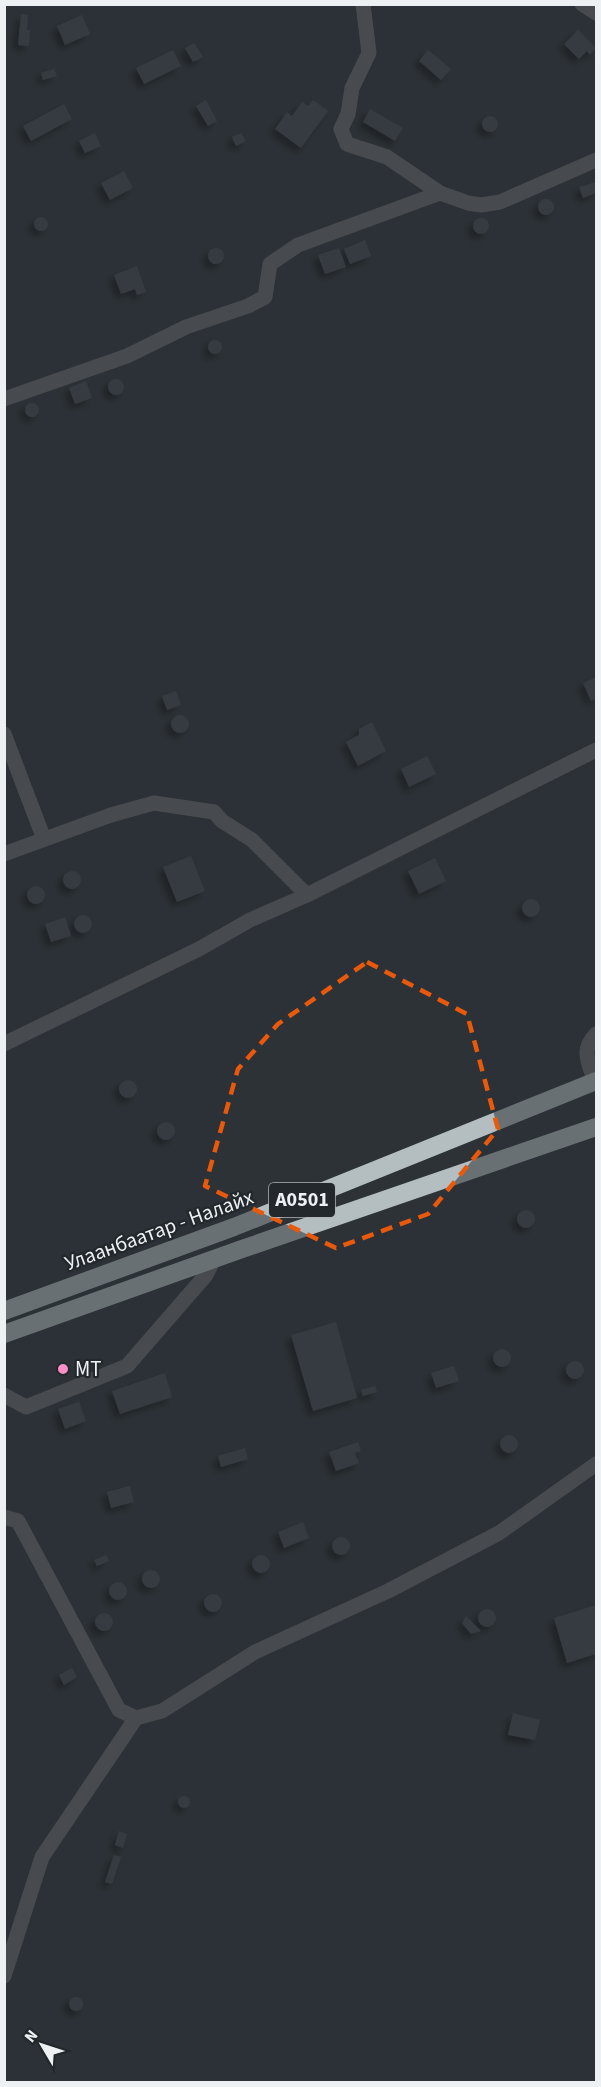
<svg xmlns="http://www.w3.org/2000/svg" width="601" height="2087" viewBox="0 0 601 2087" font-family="'Source Sans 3',sans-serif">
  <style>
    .building { fill: #43474d; filter: url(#shadow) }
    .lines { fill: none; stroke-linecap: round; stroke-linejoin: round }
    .minor { stroke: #686c6d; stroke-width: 15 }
    .highway { stroke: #b4bdbf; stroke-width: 18 }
    .marked { fill: none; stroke: #e8590c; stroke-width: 4.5; stroke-dasharray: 12 8; stroke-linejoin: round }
    .poi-dot { fill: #fa8fc7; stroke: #22282c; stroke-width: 2 }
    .labels { text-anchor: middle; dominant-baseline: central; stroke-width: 4.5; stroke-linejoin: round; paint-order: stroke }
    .shield { fill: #22282c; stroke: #b0b5b8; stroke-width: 1.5 }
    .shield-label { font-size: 20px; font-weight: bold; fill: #edf1f4 }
    .street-label { font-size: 21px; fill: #edf1f4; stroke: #22282c }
    .poi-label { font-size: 21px; fill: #edf1f4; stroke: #22282c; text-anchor: start }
  </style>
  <defs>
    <filter id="shadow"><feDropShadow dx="-5" dy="5" stdDeviation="3" flood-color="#0009"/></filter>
  </defs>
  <rect width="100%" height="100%" fill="#2c3236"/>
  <g class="building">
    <path d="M21,14L28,15L27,30H30L29,46L18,45Z"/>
    <path d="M82,15L90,34L65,45L57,26Z"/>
    <path d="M578,30L596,48L590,55L587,51L579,59L564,44Z"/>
    <path d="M194,43L203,57L193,62L185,48Z"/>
    <path d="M173,50L181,66L144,84L136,68Z"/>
    <path d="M428,50L451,69L441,80L419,61Z"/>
    <path d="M54,69L57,76L43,80L41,73Z"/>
    <path d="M206,100L217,121L208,126L196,106Z"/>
    <path d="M313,100L328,111L301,148L275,129L287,112L292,116L302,102L308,106Z"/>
    <path d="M64,104L72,119L31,141L23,126Z"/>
    <path d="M370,109L403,128L395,141L363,122Z"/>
    <circle cx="490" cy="124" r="8"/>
    <path d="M95,133L101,146L85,153L79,141Z"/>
    <path d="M241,133L246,141L236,146L232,137Z"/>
    <path d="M124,171L133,188L110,200L101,183Z"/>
    <path d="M596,182V193L583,198L579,187Z"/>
    <circle cx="546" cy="207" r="8"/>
    <circle cx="41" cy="224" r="7"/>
    <circle cx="481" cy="226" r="8"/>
    <path d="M365,240L371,256L350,264L344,249Z"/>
    <circle cx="216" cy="256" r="8"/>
    <path d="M339,248L346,267L325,274L318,255Z"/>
    <path d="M137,266L146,292L137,295L135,289L121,294L114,275Z"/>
    <circle cx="215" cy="347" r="7"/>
    <circle cx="116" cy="387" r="8"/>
    <path d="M86,381L92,398L75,404L69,388Z"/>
    <circle cx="32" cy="410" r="7"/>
    <path d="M596,677V699L591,701L583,683Z"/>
    <path d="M176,691L181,705L167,710L162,696Z"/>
    <circle cx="180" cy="724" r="9"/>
    <path d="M372,722L386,751L358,766L346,742L359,735V729Z"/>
    <path d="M427,756L436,774L409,787L401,769Z"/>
    <path d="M191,856L205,891L177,902L163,867Z"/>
    <path d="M435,858L446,881L419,894L408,871Z"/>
    <circle cx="72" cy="880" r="9"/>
    <circle cx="36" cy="895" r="9"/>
    <circle cx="531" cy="908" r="9"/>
    <circle cx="83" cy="924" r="9"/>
    <path d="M65,917L71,936L51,942L45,924Z"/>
    <circle cx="128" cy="1089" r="9"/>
    <circle cx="166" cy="1131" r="9"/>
    <circle cx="526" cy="1219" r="9"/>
    <path d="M336,1322L357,1398L313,1411L291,1335Z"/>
    <circle cx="502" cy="1358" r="9"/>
    <circle cx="575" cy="1370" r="9"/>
    <path d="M454,1366L459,1381L436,1388L431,1373Z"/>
    <path d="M165,1373L172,1397L120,1414L112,1391Z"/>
    <path d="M375,1386L377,1392L363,1396L361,1390Z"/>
    <path d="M79,1402L86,1421L65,1429L58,1409Z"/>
    <circle cx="509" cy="1444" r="9"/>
    <path d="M358,1442L361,1451L355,1453L359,1463L336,1471L329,1452Z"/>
    <path d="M245,1448L248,1459L221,1467L218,1456Z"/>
    <path d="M130,1486L134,1502L111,1508L107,1492Z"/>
    <path d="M303,1522L309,1538L284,1548L278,1532Z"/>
    <circle cx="341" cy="1546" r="9"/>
    <path d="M106,1555L109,1561L97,1566L94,1560Z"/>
    <circle cx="261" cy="1564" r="9"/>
    <circle cx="151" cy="1579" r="9"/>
    <circle cx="118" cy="1591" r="9"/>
    <circle cx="213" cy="1603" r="9"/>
    <path d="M596,1605V1654L567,1663L554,1618Z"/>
    <circle cx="487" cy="1618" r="9"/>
    <circle cx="104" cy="1622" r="9"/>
    <path d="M466,1616L481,1631L471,1634L462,1623Z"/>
    <path d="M72,1668L77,1677L64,1685L59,1675Z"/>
    <path d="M513,1713L540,1720L535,1740L508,1735Z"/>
    <circle cx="184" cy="1802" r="6"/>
    <path d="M119,1831L127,1834L123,1848L115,1845Z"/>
    <path d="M114,1855L121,1857L112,1884L105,1882Z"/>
    <circle cx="76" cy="2004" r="7"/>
  </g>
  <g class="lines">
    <g class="minor">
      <path d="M363,4L369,53L352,88L348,114L341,129L347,144L387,157L440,193L468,203L481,205L500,202L596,160"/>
      <path d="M582,4L596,13"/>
      <path d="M4,399L127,356L186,327L248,306L265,297L270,264L298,245L440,193"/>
      <path d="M4,734L44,839"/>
      <path d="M4,854L111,815L154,803L214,812L222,821L252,840L307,895"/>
      <path d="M4,1044L199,949L250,920L307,895L596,750"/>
      <path d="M595,1082C589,1063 580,1050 596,1034"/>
      <path d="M4,1395L26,1407L127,1366L206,1275L214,1259"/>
      <path d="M4,1517L18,1521L119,1710L136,1718L162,1711L255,1652L388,1591L499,1533L596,1464"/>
      <path d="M4,1976L42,1857L136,1718"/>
    </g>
    <g class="highway">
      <path d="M4,1311L234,1227L596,1081"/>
      <path d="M4,1334L242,1249L596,1127"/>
    </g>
  </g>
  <path d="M0 0H601V2087H0ZM367,962L467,1014L498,1129L428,1214L336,1248L205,1186L238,1069L278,1024Z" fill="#2c3236" fill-opacity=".55" fill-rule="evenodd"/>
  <path class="marked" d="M367,962L467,1014L498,1129L428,1214L336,1248L205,1186L238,1069L278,1024Z"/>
  <circle class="poi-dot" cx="63" cy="1369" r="6"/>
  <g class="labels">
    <rect class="shield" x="269" y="1183" width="66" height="34" rx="4.5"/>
    <g class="shield-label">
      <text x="302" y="1200">A0501</text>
    </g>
    <g class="street-label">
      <text transform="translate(159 1230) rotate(-20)">Улаанбаатар - Налайх</text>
    </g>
    <g class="poi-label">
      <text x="75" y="1369">MT</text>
    </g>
  </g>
  <rect width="601" height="2087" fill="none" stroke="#edf1f4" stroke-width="12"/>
  <g transform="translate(42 2045) rotate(309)" stroke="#22282c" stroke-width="4.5" paint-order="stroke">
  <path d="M0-4.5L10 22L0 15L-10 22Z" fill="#edf1f4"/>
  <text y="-9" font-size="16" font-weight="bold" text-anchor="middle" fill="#edf1f4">N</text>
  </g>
</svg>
